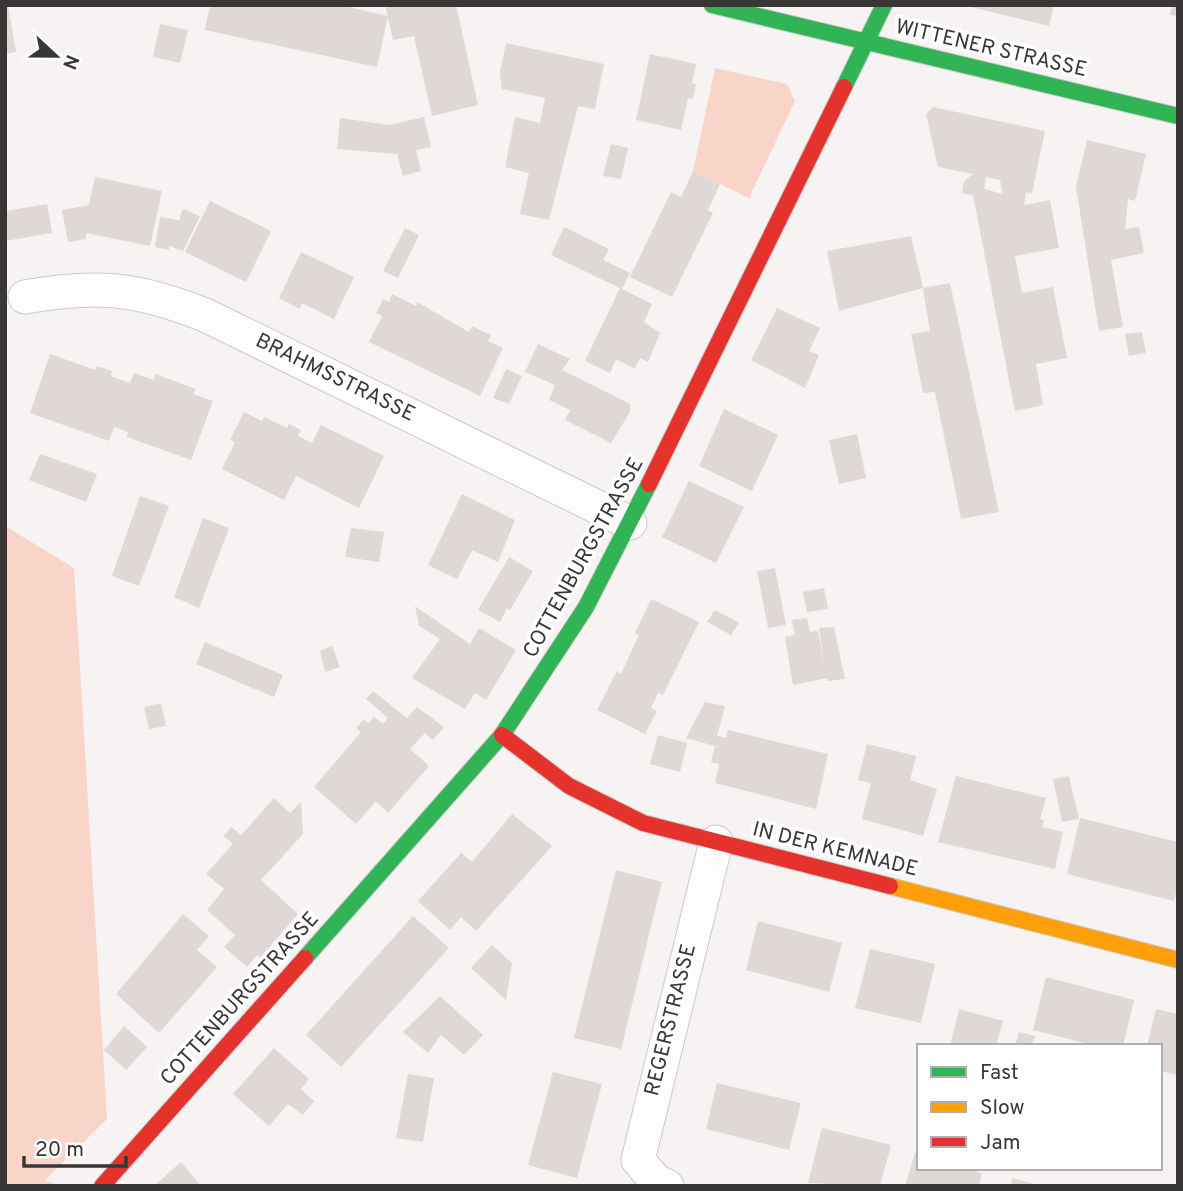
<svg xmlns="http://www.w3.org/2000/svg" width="1183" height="1191" viewBox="0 0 1183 1191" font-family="Overpass,sans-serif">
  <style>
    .green { fill: #f9d4c8 }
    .building { fill: #dfd8d6; fill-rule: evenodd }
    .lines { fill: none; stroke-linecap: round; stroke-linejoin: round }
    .street-casing { stroke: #cbc9c9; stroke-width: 35 }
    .fast-casing { stroke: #cbc9c9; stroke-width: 18 }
    .slow-casing { stroke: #cbc9c9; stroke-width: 18 }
    .jam-casing { stroke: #cbc9c9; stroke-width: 18 }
    .street { stroke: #fefdfd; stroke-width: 33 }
    .fast { stroke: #30b455; stroke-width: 16 }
    .slow { stroke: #ff9f0a; stroke-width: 16 }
    .jam { stroke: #e5322d; stroke-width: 16 }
    .labels { text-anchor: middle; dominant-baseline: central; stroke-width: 7; stroke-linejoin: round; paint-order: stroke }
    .street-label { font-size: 21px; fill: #383736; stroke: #fff }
  </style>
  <rect width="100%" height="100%" fill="#f6f3f2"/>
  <g class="green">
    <path d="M715,68L787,84L795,101L749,198L693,171Z"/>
    <path d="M5,526L74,568L107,1119L45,1180L60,1186H5Z"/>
  </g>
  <g class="building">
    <path d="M5,5H8L16,52L5,54Z"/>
    <path d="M210,5H340L388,16L377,67L205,30Z"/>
    <path d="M385,5H456L478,105L432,116L414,36L393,40Z"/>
    <path d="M963,5H1054L1049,26Z"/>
    <path d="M1172,5H1178V16L1170,15Z"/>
    <path d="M160,24L188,30L180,63L153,57Z"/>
    <path d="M506,43L604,64L595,109L578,106L549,220L520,214L529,173L505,167L515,117L540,123L545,98L502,89L500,72Z"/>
    <path d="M650,54L696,64L692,83L696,84L693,99L688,98L681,130L636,120Z"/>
    <path d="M933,107L1045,131L1032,193L1026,192L1024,205L1050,200L1059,248L1015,256L1022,293L1053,287L1067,358L1036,364L1043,405L1015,411L973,195L962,193L964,181L973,174L938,167L926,114ZM986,177L1000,180L1003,194L984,189Z"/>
    <path d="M424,117L431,147L416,150L421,171L403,176L397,154L337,149L340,118L390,125Z"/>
    <path d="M1087,140L1146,154L1135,201L1128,199L1125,229L1139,227L1144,253L1111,260L1123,327L1099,331L1076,187Z"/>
    <path d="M611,144L628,148L621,179L603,176Z"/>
    <path d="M693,171L720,184L708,210L713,213L672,297L630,277L671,192L681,197Z"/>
    <path d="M95,177L162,191L150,246L86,233V239L68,242L62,210L89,205Z"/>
    <path d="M210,201L271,231L246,282L185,252Z"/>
    <path d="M47,204L52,233L5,241V211Z"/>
    <path d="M183,209L200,216L183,251L169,246V250L155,247L160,217L179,220Z"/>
    <path d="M564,227L609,249L603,260L630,273L622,289L652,304L644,322L660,333L648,362L640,358L635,369L616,359L610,373L585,361L620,288L551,255Z"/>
    <path d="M405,228L419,235L398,278L383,271Z"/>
    <path d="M911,236L923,288L839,311L827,251Z"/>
    <path d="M301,252L354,277L334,319L302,303L300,309L279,298Z"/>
    <path d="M950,283L999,512L961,519L935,392L923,393L911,334L930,331L923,288Z"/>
    <path d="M392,294L416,306L417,302L469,332L472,326L491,335L488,341L503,348L480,396L369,342L382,316L376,313L383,299L389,302Z"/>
    <path d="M777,308L820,328L809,351L819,355L805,388L751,360Z"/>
    <path d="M1142,332L1146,353L1129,356L1125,334Z"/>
    <path d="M538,344L570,359L562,370L630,404V412L611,443L565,420L570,410L549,400L555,385L525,372Z"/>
    <path d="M50,354L95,370L97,366L112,371L111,376L130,383L134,373L154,380L155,374L196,389L193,394L213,401L191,460L127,437L128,432L114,427L109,441L30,413Z"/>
    <path d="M506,369L522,376L509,404L493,398Z"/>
    <path d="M724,409L778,435L752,491L699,466Z"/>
    <path d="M244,412L262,421L264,417L287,428L289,424L301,430L298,436L312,443L321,425L384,456L359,508L296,476L284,500L222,469L235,442L230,440Z"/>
    <path d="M857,434L866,478L839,484L829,440Z"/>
    <path d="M40,454L97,474L86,502L29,480Z"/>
    <path d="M689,481L744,507L716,563L662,537Z"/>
    <path d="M462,494L515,520L498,562L472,550L457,579L428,565Z"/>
    <path d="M140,496L169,506L139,586L112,576Z"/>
    <path d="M203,518L229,528L199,608L174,597Z"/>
    <path d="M351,528L384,532L379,562L345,557Z"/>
    <path d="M509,557L533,571L510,610L507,608L500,622L478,610Z"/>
    <path d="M775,568L786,625L768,628L757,571Z"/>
    <path d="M824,588L828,609L807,612L803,592Z"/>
    <path d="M651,599L699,622L663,695L658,693L651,708L657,711L645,734L597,710L617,671L621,674L639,635L635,633Z"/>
    <path d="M415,606L470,644L479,628L516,650L486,700L475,693L465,709L412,678L440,639L419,626Z"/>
    <path d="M715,610L739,623L731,635L707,622Z"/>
    <path d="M807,618L810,632L818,631L824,664L819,628L834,627L845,679L827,681V678L793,685L785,637L795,635L792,620Z"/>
    <path d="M205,642L283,675L274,697L196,664Z"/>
    <path d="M332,646L340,667L325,672L320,651Z"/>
    <path d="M373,691L407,718L417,707L444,727L433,740L425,733L410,749L429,766L388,813L376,801L356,824L314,787L361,732L356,728L364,719L368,723L374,717L383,724L388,718L366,699Z"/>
    <path d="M705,702L725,706L717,736L726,738L728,730L828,754L816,809L715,783L719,764L711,762L715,746L686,738Z"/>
    <path d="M161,703L166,726L149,729L144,707Z"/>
    <path d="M658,735L687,743L680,772L650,764Z"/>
    <path d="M867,744L916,756L910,780L937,789L923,836L862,819L871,783L858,780Z"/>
    <path d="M956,776L1046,798L1040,819L1044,820L1042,827L1063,832L1055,869L938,842Z"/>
    <path d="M1069,776L1079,819L1062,822L1053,779Z"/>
    <path d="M274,798L290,813L301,802L303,834L261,880L298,914L260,958L257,955L247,967L224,947L235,935L207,910L224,889L206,874L233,844L224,836L231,827L241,835Z"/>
    <path d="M512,814L552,846L476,931L461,917L450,930L418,901L461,853L472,862Z"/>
    <path d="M1080,818L1178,842V884L1174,901L1067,874Z"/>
    <path d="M616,870L662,882L621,1049L574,1038Z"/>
    <path d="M183,914L209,936L197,950L217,967L159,1033L116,994Z"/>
    <path d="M413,916L449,948L341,1067L306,1035Z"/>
    <path d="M758,921L842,943L829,992L746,970Z"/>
    <path d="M492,945L512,963L506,1000L471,968Z"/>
    <path d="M870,949L935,964L921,1023L855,1008Z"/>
    <path d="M1046,977L1134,1000L1123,1046H1096L1033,1030Z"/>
    <path d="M440,996L483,1035L464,1055L441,1035L428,1053L403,1032Z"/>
    <path d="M959,1009L1003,1021L996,1046H950Z"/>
    <path d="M1156,1009L1178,1014V1075L1160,1071V1046H1147Z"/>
    <path d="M124,1026L147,1047L126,1070L104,1050Z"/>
    <path d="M1019,1032L1035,1036L1032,1046H1015Z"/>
    <path d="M274,1048L309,1079L301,1089L314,1101L303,1115L288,1104L269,1126L233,1094Z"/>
    <path d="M553,1072L602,1084L577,1178L528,1165Z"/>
    <path d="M408,1074L434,1078L423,1142L396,1138Z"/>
    <path d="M717,1083L801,1103L789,1150L706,1129Z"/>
    <path d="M822,1128L891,1145L880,1186L808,1183Z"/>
    <path d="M915,1153L919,1154V1168H964L982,1173L979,1186H905Z"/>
    <path d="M181,1162L201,1186H154Z"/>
    <path d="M1012,1178L1038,1185L1037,1186H1011Z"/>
  </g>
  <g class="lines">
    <defs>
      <g id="street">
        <path d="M25,297C97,284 137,288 205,315L630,523"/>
        <path d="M667,1186L656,1181L638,1160L716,842"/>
      </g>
      <g id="fast">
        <path d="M712,5L1178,116"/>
        <path d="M844,87L884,5"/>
        <path d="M305,958L502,735L586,607L649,484"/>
      </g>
      <path id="slow" d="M890,886L1178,960"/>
      <g id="jam">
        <path d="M649,484L844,87"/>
        <path d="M502,735L569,786L643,823L890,886"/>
        <path d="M102,1186L305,958"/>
      </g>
    </defs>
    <use href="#street" class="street-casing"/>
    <use href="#fast" class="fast-casing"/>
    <use href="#slow" class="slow-casing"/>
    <use href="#jam" class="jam-casing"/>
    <use href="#street" class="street"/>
    <use href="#fast" class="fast"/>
    <use href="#slow" class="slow"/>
    <use href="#jam" class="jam"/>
  </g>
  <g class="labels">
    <g class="street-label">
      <text transform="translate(991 49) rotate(13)">WITTENER STRASSE</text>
      <text transform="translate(335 378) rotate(26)">BRAHMSSTRASSE</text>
      <text transform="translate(584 558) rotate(-61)">COTTENBURGSTRASSE</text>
      <text transform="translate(835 850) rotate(14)">IN DER KEMNADE</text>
      <text transform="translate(240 999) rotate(-48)">COTTENBURGSTRASSE</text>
      <text transform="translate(671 1020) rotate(-76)">REGERSTRASSE</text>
    </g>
  </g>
  <rect width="1183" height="1191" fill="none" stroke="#383736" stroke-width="14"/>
  <rect x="917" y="1044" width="245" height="126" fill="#ffffff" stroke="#afafaf" stroke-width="2"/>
  <rect x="931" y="1067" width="35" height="10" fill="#30b455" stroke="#afafaf" stroke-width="2"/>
  <text x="980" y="1079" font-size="21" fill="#383736">Fast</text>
  <rect x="931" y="1102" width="35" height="10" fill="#ff9f0a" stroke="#afafaf" stroke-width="2"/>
  <text x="980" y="1114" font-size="21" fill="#383736">Slow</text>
  <rect x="931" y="1137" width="35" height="10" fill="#e5322d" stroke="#afafaf" stroke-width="2"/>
  <text x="980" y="1149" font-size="21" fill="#383736">Jam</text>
  <g transform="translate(56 56) rotate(112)" stroke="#ffffff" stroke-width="5" paint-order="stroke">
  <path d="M0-5L12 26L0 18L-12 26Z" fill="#383736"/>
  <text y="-10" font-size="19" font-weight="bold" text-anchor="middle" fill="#383736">N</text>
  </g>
  <path d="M24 1156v10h102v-10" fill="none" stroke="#383736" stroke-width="3.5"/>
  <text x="35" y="1156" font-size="21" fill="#383736" stroke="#ffffff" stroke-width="5" paint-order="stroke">20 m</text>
</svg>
